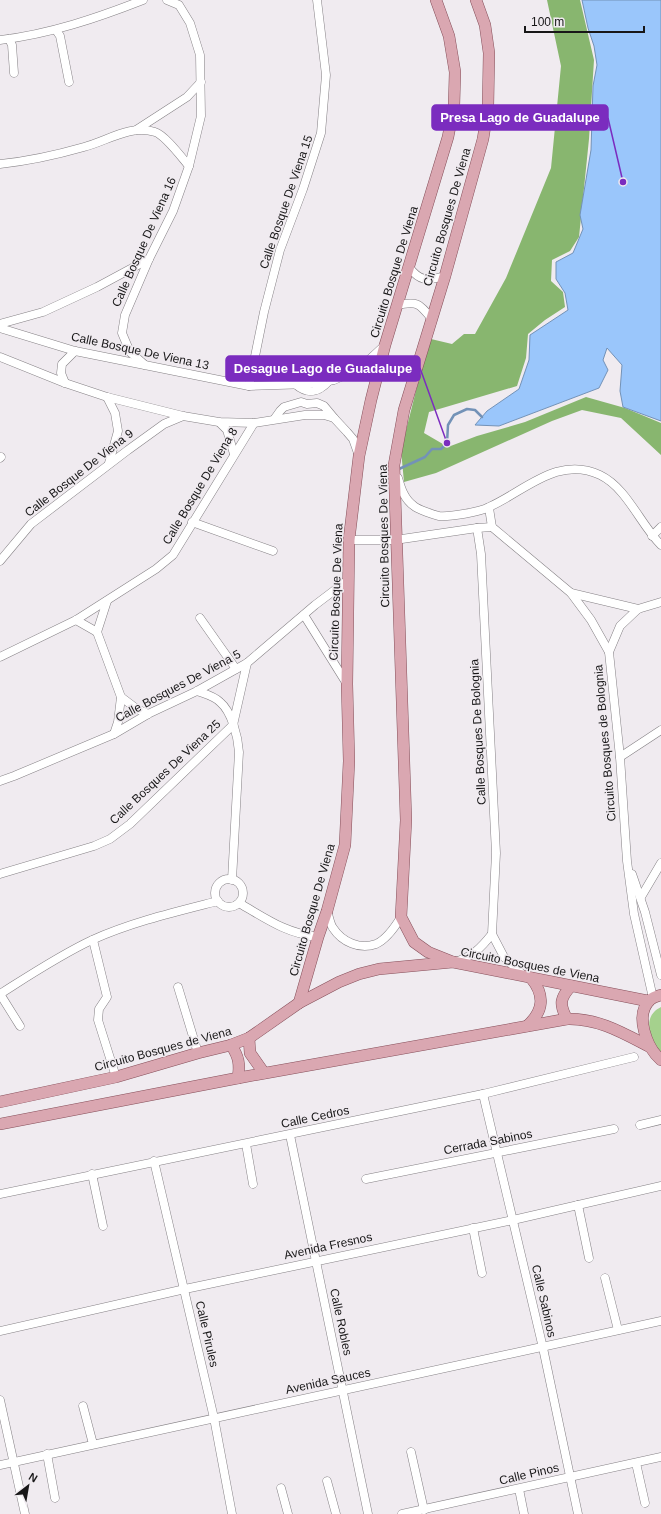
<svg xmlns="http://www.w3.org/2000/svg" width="661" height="1514" viewBox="0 0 661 1514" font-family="Arial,sans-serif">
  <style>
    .green { fill: #a5d18d }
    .forest { fill: #88b66f }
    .water { fill: #9ac6fb; stroke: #7392b7 }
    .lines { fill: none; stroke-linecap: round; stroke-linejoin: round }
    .stream { stroke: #7392b7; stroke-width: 2.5 }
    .minor-casing { stroke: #858185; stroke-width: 9 }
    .major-casing { stroke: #864f5a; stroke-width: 12 }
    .minor { stroke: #fff; stroke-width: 8 }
    .major { stroke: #daa7b1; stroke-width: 11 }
    .labels { text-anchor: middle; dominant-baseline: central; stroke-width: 3; stroke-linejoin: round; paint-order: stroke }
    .street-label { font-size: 12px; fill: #181718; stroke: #f0ebf0 }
    .leader { fill: none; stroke: #7b2cbf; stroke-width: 1.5 }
    .callout-dot { fill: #7b2cbf; stroke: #f0ebf0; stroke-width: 1.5 }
    .callout { fill: #7b2cbf; stroke: #7b2cbf; stroke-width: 1.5 }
    .callout-label { font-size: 13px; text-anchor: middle; font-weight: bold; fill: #fff }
  </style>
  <rect width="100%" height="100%" fill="#f0ebf0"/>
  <path class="green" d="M661,1007V1057C653,1042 639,1018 661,1007Z"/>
  <path class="forest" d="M547,0H580L594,60L589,139L579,237L570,251L552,260L551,281L563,292L565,307L545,320L528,334L526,358L517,386L429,412L424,433L448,447L477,436L525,422L586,397L625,408L661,423V455L621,418L582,410L552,421L436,473L404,482L401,450L420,375L431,339L452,344L464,334H475L506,278L551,168L561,66Z"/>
  <path class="water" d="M582,0H661V421L623,407L620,391L622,365L607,348L603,360L608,370L599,388L499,426L475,425L487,411L519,389L529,360L530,335L568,310L565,293L556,279V262L573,253L583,229L580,215L591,150L593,86L597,65L594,46L588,28Z"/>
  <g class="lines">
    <path class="stream" d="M399,469L425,457L432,449H441L447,443L448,425L454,415L467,409L475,410L482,417"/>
    <defs>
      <g id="minor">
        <path d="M56,30L60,36L69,82"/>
        <path d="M9,39L12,45L14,73"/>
        <path d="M0,40C50,34 97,18 143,0"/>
        <path d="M136,130L187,97L201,82"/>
        <path d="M0,164C29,161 56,155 84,147C107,141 131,124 155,132C165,135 182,158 189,166"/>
        <path d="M409,267C420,282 428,281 445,276"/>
        <path d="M397,305C417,301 419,303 431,318"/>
        <path d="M0,324L43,312L97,287L149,259"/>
        <path d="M0,328L75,351L249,386L309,384L334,380L359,369L384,346"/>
        <path d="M0,357L65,383L107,397L183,416L219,422L254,423L305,415H324L334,418L347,432L353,439L359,456"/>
        <path d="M145,365L130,352L122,333L125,315L149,259L173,211L189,166L201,116L200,55L190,23L179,5L167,0"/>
        <path d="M65,383L61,373L62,364L75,351"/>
        <path d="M295,384C308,395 318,393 329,381"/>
        <path d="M249,386L264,312L280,250L303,189L321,133L326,75L317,0"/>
        <path d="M107,397L115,413L118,431L109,463"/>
        <path d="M275,418L280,411L284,407L301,402L307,404L317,403L324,406L334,418"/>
        <path d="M219,422L227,430L234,454"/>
        <path d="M0,458L1,457"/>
        <path d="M398,478C401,488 404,499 414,506C417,509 434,515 439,516C450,517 480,512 489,507C525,491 558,455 600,475C627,488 640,524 661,545"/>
        <path d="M489,508L492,527L571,593L638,609"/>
        <path d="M192,522L273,551"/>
        <path d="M477,528L481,554L496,853L492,934L504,957L524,976"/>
        <path d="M652,536L661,527"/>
        <path d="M349,540H395L477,528L492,527"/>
        <path d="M0,561L31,524L128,450L164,424L183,416"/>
        <path d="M571,593L591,620L609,652"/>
        <path d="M107,601L97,632L121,697L118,722L114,734"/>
        <path d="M304,615L347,684"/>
        <path d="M200,618L236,669"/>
        <path d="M76,620L97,632"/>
        <path d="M0,657L76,620L156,569L173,555L254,423"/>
        <path d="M197,691C205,694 214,696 220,702C232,712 238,737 239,752L232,880"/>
        <path d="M121,697L137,709L148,714"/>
        <path d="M233,725L247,663"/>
        <path d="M620,757L661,730"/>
        <path d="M0,781L14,776L114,734L148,714L197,691L247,663L315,605L348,580"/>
        <path d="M0,874L94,846L110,839L130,824L233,725"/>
        <path d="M632,874L645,912L661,975"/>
        <circle cx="229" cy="893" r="14"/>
        <path d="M641,897L661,863"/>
        <path d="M239,903C267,919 285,933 318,937"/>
        <path d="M327,911C329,916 330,924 333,928C342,942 360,950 376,944C387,939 395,927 401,917"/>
        <path d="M93,940L107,997L99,1009L98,1020L116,1077"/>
        <path d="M455,962C472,957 481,948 492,934"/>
        <path d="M178,987L198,1053"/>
        <path d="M0,994C30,975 60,955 92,940C132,922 175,912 218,901"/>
        <path d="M0,994L20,1026"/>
        <path d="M653,998L634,914L627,861L620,757L609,652L620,626L638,609L661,602"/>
        <path d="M483,1094L543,1348L578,1514"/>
        <path d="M640,1125L661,1120"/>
        <path d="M290,1135L368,1514"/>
        <path d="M246,1144L253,1184"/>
        <path d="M154,1161L214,1418L232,1514"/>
        <path d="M92,1174L103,1226"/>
        <path d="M366,1179L614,1129"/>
        <path d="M0,1194L483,1094L634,1057"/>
        <path d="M578,1205L589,1258"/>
        <path d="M473,1228L482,1273"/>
        <path d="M605,1278L618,1330"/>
        <path d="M0,1331L185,1289L513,1220L661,1186"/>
        <path d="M0,1400L25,1514"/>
        <path d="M83,1406L93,1444"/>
        <path d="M411,1452L424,1510"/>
        <path d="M47,1454L55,1498"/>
        <path d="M636,1463L645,1503"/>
        <path d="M0,1465L661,1321"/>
        <path d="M327,1481L336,1514"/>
        <path d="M281,1488L288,1514"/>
        <path d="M519,1489L524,1514"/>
        <path d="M402,1514L661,1457"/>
      </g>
      <g id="major">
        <path d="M453,962L428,952L414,942L401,917L406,820L394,465L404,410L445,276L483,139L488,107L489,53L485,25L476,0"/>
        <path d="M661,995C657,996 653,997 650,1000C634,1015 647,1048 661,1060"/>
        <path d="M299,1003L318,937L327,911L345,845L349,761L347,684L349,540L359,456L371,400L385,345L448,137L454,106L455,72L449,36L436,0"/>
        <path d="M567,1019C559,1004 560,998 571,986"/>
        <path d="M527,1026C544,1011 545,995 531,978"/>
        <path d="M249,1038L250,1053L264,1073"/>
        <path d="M231,1045C239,1057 240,1064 238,1078"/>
        <path d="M0,1102L116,1077L198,1053L231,1045L249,1038L299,1003L339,982L359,974L379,969L453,962L648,1001"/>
        <path d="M0,1124L238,1078L567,1019C598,1018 623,1033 650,1047"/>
      </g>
    </defs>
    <use href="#minor" class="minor-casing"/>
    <use href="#major" class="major-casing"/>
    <use href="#minor" class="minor"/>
    <use href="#major" class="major"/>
  </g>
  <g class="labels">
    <g class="street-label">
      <text transform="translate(286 202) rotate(-71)">Calle Bosque De Viena 15</text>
      <text transform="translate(447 217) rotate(-74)">Circuito Bosques De Viena</text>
      <text transform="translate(144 242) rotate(-66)">Calle Bosque De Viena 16</text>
      <text transform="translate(394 272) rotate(-73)">Circuito Bosque De Viena</text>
      <text transform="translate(140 351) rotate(12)">Calle Bosque De Viena 13</text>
      <text transform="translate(79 473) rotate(-38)">Calle Bosque De Viena 9</text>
      <text transform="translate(200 486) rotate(-59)">Calle Bosque De Viena 8</text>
      <text transform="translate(384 536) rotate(-91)">Circuito Bosques De Viena</text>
      <text transform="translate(336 592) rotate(-88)">Circuito Bosque De Viena</text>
      <text transform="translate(178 686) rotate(-28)">Calle Bosques De Viena 5</text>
      <text transform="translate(478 732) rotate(-93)">Calle Bosques De Bolognia</text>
      <text transform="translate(605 743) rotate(-95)">Circuito Bosques de Bolognia</text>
      <text transform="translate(165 772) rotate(-43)">Calle Bosques De Viena 25</text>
      <text transform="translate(312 910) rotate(-74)">Circuito Bosque De Viena</text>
      <text transform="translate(530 965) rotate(11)">Circuito Bosques de Viena</text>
      <text transform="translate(163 1049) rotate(-15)">Circuito Bosques de Viena</text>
      <text transform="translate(315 1117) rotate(-12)">Calle Cedros</text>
      <text transform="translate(488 1142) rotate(-11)">Cerrada Sabinos</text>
      <text transform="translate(328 1246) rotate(-12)">Avenida Fresnos</text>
      <text transform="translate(544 1301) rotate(77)">Calle Sabinos</text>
      <text transform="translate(341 1322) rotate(78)">Calle Robles</text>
      <text transform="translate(207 1334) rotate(77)">Calle Pirules</text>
      <text transform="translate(328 1381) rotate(-12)">Avenida Sauces</text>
      <text transform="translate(529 1474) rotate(-13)">Calle Pinos</text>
    </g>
  </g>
  <path class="leader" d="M623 182L608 118M447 443L420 368"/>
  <g class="callout-dot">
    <circle cx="623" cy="182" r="4"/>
    <circle cx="447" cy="443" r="4"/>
  </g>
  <g class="callout">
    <rect x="432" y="105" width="176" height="25" rx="4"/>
    <rect x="226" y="356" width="194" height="25" rx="4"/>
  </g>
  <g class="callout-label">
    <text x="520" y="122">Presa Lago de Guadalupe</text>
    <text x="323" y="373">Desague Lago de Guadalupe</text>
  </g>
  <g transform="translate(28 1486) rotate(31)" stroke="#f0ebf0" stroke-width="3" paint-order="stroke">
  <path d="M0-3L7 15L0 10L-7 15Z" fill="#181718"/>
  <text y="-6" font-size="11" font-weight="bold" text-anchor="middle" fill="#181718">N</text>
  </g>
  <path d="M525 26v6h119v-6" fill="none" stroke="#181718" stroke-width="2"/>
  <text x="531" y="26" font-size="12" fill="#181718" stroke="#f0ebf0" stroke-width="3" paint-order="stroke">100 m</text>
</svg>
